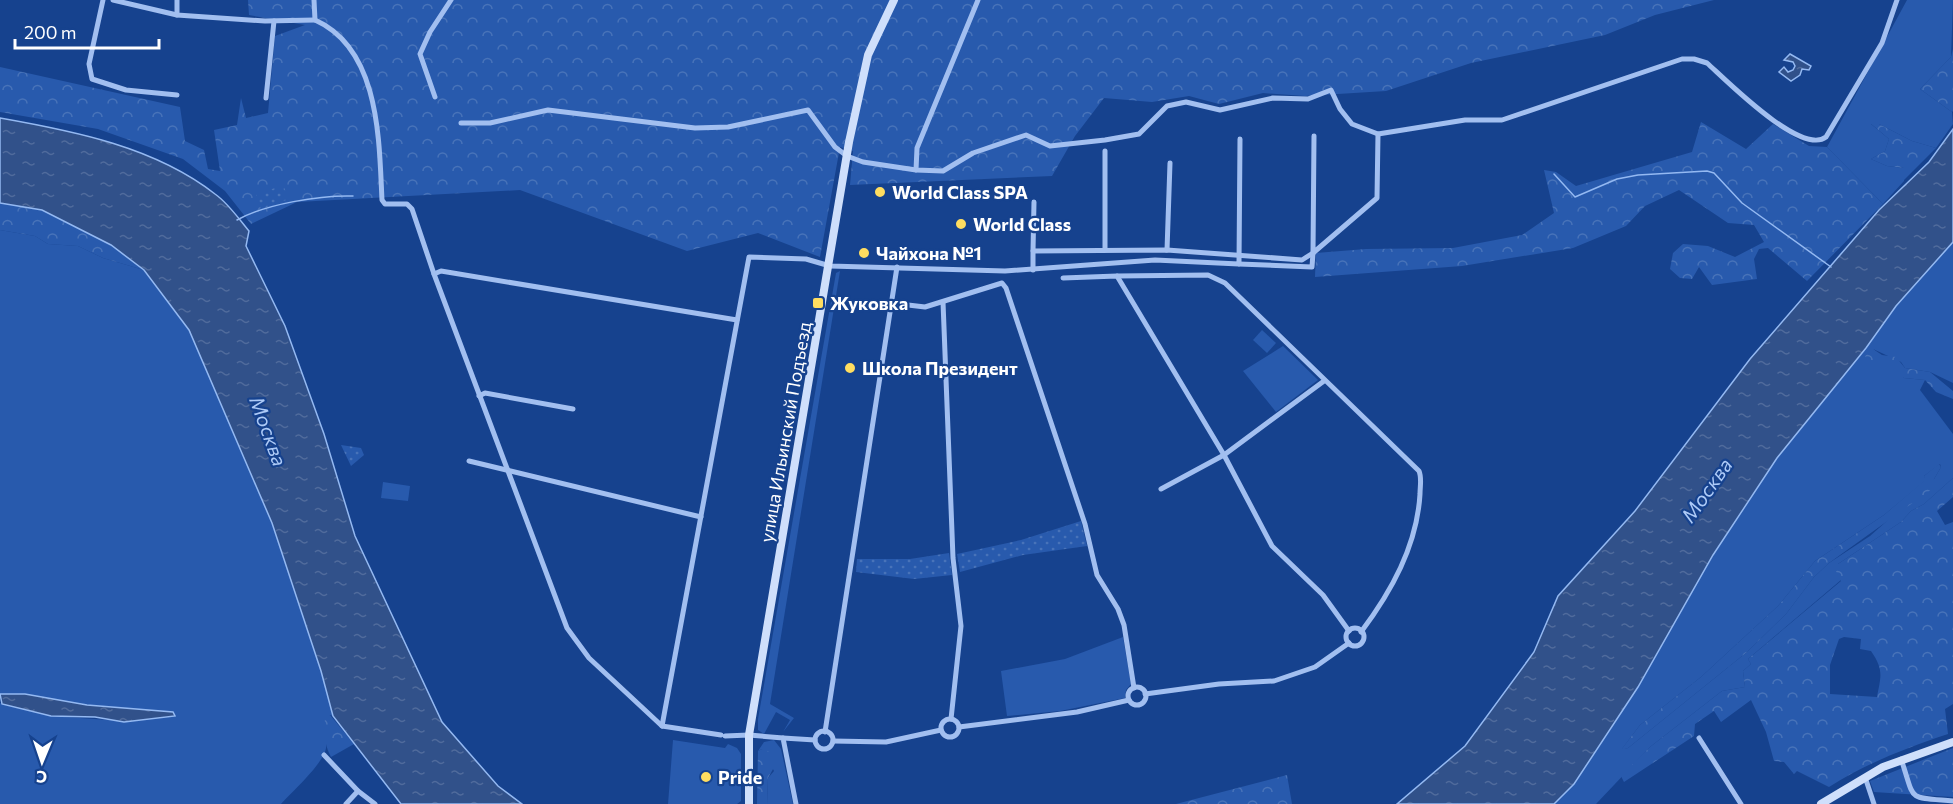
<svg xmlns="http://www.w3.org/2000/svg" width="1953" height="804" viewBox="0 0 1953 804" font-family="Commissioner,sans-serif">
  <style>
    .grass { fill: #285aad; fill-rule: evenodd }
    .forest { fill: url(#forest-crowns); fill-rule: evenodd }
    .park { fill: url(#park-dots) }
    .water { fill: url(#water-ripples); stroke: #94b9f2; stroke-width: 1.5 }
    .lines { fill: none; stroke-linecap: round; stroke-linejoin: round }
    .stream { stroke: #94b9f2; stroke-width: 1.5 }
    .minor { stroke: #a2bff0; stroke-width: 5 }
    .secondary { stroke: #cfdffb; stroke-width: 8 }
    .poi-dot { fill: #ffdd60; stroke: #16428e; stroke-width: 2 }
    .labels { text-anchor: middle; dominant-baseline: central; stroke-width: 4.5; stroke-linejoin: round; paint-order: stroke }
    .poi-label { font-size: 18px; font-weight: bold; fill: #fff; stroke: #16428e; text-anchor: start }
    .street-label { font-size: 18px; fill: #fff; stroke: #16428e }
    .water-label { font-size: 20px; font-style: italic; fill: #adcaf7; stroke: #16428e }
  </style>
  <defs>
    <pattern id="forest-crowns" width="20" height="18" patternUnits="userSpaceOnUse" patternTransform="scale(1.5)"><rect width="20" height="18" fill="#285aad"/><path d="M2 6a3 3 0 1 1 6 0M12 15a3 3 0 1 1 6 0" fill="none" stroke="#4873b9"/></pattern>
    <pattern id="park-dots" width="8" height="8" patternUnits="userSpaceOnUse" patternTransform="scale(1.5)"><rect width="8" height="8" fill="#285aad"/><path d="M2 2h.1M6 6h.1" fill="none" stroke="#4873b9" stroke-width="1.8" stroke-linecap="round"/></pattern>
    <pattern id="water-ripples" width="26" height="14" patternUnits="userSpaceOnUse" patternTransform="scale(1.5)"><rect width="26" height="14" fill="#31518a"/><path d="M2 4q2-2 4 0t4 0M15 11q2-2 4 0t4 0" fill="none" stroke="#506b9c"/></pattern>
  </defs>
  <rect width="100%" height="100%" fill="#16428e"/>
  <g class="grass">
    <path d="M1907,0H1953L1951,57L1920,89L1952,112L1953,124L1936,148L1912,141L1879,124H1871L1889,139L1885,151L1871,159L1887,166L1904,168V181L1883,204L1827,147Z"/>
    <path d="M0,230L35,236L48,244L78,246L103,258L144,270L189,330L272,523L321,671L333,716L330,715C323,732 328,734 326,748C324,763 292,792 281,804H0V703L51,716L109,720L174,716C146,707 116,709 87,705C58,701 30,694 0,694Z"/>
    <path d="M1953,242V383L1930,372L1905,368L1901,362L1873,349L1904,378L1925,380L1920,390L1953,434V478L1924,504L1911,511L1901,522L1838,564L1841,580L1748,659L1751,664L1743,671L1745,687L1722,691L1650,747L1596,804H1554L1574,784L1638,687L1713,555L1777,458L1866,348L1896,306ZM1940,464L1941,467L1934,479L1870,536L1829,563L1814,577L1786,614L1747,652L1628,748L1622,749L1640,725L1701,677L1778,606L1815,561L1884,515L1926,480L1924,476Z"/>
    <path d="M840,271L770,704L794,718L783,732L790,720L776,712L764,734L758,730V719L836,273Z"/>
    <path d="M1262,330L1276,343L1267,353L1253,340Z"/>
    <path d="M1283,346L1318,380L1276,412L1243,371Z"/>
    <path d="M383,482L410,486L408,501L381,498Z"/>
    <path d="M1123,637L1131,684L1126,690L1125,698L1060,711L1007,716L1001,671L1065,659Z"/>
    <path d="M673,740L725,748L728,744L737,748L741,754V801L737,804H668Z"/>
    <path d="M774,740L781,749L793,804H767L768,778L774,771L762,749L758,751L764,742Z"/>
  </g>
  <g class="forest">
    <path d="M248,0H1714L1655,15L1605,35L1471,63L1386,91L1305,96L1263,93L1219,104L1189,96L1152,102L1104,98L1075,136L1052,176L850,185L853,151L840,147L820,257L758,233L687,251L520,190L297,202L251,224L225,191L183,159L98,129L0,112V67L180,107L185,141L204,150L208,169L220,171L214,130L237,125L241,98L246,118L268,113L275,36L305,25L249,15Z"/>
    <path d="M1953,49V111L1952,112L1920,89L1951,57Z"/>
    <path d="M1701,122L1746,149L1773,124L1809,146L1827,147L1883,204L1807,281L1768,248L1759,249L1754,259L1757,279L1712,285L1699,267L1692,279L1680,278L1670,269L1673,253L1683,244L1708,246L1735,257L1764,242L1754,225L1728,223L1679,190L1645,206L1626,226L1573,248L1462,266L1315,277L1316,253L1366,249L1453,248L1522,235L1554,213L1544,170L1556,172L1576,186L1692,152Z"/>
    <path d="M1870,123L1879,124L1912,141L1936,148L1904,180V168L1887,166L1871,159L1885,151L1889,139Z"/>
    <path d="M0,203C14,205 29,206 42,210C80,222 113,246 144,270L103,258L78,246L48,244L35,236L0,230Z"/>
    <path d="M1873,349L1882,355L1896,357L1905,368L1930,372L1953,391V399L1936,392L1925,380L1904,378L1865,357L1868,350Z"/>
    <path d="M1939,464L1941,467L1934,479L1932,489L1829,563L1814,577L1786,614L1747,652L1628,748L1621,750L1640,725L1701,677L1778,606L1815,561L1884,515L1925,480L1924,476Z"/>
    <path d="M1953,478V497L1937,511L1945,525L1953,522V704L1945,709L1948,734C1906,748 1867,763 1829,787L1797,771L1794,774L1784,762L1774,761L1766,732L1751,700L1721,722L1714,711L1695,724L1694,736L1624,782L1621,776L1650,747L1722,691L1745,687L1743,671L1751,664L1748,659L1841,581L1836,571L1838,564L1901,522L1911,511L1924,504ZM1844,637L1861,639L1860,649L1871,651C1884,670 1881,676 1877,697L1830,694V665L1839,639Z"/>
    <path d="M330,715L354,744L331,757C324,744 324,732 325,718Z"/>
    <path d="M1953,748V797L1874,792L1870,781Z"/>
    <path d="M762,749L773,753L777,762L768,778L767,804H757L758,751Z"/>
    <path d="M1287,775L1292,804H1176Z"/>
  </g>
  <g class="park">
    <path d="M283,185L289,199L261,209L256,195Z"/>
    <path d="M341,445L361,448L364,455L351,466Z"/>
    <path d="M1081,521L1087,546L1023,555L960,572L957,554L1021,540Z"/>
    <path d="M949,553L952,575L914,579L856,572L857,559H910Z"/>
  </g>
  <g class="water">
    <path d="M1790,54L1811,66L1809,70L1802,69L1800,75L1791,81L1779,72L1784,67L1788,72L1793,70L1795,66L1793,62L1784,60Z"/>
    <path d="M0,118C74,131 155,147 215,194C228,203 239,219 249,231L246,246L285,326L324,434L355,536L442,722L498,786L522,804H401L333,716L321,671L272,523L189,330L144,270L111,245L42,210L0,203Z"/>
    <path d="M1953,129V242L1896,306L1866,348L1777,458L1713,555L1638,687L1574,784L1554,804H1397L1465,746L1534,652L1558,596L1635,511L1750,359L1879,210L1929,162Z"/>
    <path d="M0,694H25L87,705L173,712L175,716L124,722L95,717L51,716L2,704Z"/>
  </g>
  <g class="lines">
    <g class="stream">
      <path d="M1554,174L1575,197L1617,179L1638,175L1707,171L1714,173L1742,203L1831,267"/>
      <path d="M237,220C266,204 320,195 353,196"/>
    </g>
    <g class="minor">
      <path d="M103,0L89,64L92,79L126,90L177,95"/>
      <path d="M113,0L177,15L265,21L315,20"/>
      <path d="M177,0V15"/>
      <path d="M314,0L315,20C380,49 379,140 382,200L385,204H407L412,209L434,274L441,271L737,320"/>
      <path d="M435,97L420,54L430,32L451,0"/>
      <path d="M266,98L274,21"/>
      <path d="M461,123H490L548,110L695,128L728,127L808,110L835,147L847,156L863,162L916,170L943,171L973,153L1026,135L1050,146L1105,140L1139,134L1167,106L1186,102L1220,110L1273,98L1308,99L1331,90L1340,109L1352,124L1378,134L1465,120H1502L1682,59H1694L1707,63C1727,81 1801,156 1826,137L1882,43L1897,0"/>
      <path d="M1314,136L1313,253L1377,198L1378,134"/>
      <path d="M1105,151V250"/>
      <path d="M916,170L917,148L978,0"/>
      <path d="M1034,202L1033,251L1167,250L1302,260L1313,253"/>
      <path d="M1167,250L1170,163"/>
      <path d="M1239,264L1312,267L1313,253"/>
      <path d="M1033,270V251"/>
      <path d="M434,274L567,628L589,658L662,726"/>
      <path d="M1117,276L1208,275L1225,283L1419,471C1422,478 1420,486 1420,494C1417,546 1391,592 1361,632"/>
      <path d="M1063,278L1117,276L1224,455L1272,546L1323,595L1349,631"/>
      <path d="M943,302L953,558L961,626L951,719"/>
      <path d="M891,303L925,307L1002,283L1006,288L1085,524L1097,575L1118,609L1124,625L1134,688"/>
      <path d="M479,396L485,393L573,409"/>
      <path d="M469,461L701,517"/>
      <path d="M1161,489L1224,455L1324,381"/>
      <circle cx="1355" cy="637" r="9"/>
      <circle cx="1137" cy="696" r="9"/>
      <path d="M1145,694L1219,684L1274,681L1315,667L1349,643"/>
      <circle cx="950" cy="728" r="9"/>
      <path d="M959,727L1077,712L1129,700"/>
      <circle cx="824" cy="740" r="9"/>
      <path d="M825,732L897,267"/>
      <path d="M721,735L662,726L749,257L806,259L830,266L1005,271L1155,260L1239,264L1240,139"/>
      <path d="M725,736L749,735L783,738L796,804"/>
      <path d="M783,738L815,740"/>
      <path d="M1699,738L1741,804"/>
      <path d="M833,741L886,742L941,730"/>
      <path d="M324,755L358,791L375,804"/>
      <path d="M1901,759C1916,802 1905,797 1953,801"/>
      <path d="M1865,777L1874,804"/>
      <path d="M346,804L358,791"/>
    </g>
    <g class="secondary">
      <path d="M749,804V735L849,142L868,55L894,0"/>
      <path d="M1821,804L1883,767L1953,742"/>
    </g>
  </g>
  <g class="poi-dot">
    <circle cx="880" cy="192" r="6"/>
    <circle cx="961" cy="224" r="6"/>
    <circle cx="864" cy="253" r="6"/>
    <rect x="812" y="297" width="12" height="12" rx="3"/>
    <circle cx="850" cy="368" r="6"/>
    <circle cx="706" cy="777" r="6"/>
  </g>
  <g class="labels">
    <g class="poi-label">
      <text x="892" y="192">World Class SPA</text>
      <text x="973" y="224">World Class</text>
      <text x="876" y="253">Чайхона №1</text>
      <text x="830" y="303">Жуковка</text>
      <text x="862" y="368">Школа Президент</text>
      <text x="718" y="777">Pride</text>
    </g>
    <g class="street-label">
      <text transform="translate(785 432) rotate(-80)">улица Ильинский Подъезд</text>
    </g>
    <g class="water-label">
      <text transform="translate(269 431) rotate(70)">Москва</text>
      <text transform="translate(1706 490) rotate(-55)">Москва</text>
    </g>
  </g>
  <g transform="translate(42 762) rotate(182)" stroke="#16428e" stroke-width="4.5" paint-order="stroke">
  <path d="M0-4.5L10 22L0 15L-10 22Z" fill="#ffffff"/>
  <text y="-9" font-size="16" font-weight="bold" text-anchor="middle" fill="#ffffff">С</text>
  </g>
  <path d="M15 39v9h144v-9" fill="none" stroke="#ffffff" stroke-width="3"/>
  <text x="24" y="39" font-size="18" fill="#ffffff" stroke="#16428e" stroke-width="4.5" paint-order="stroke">200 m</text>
</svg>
